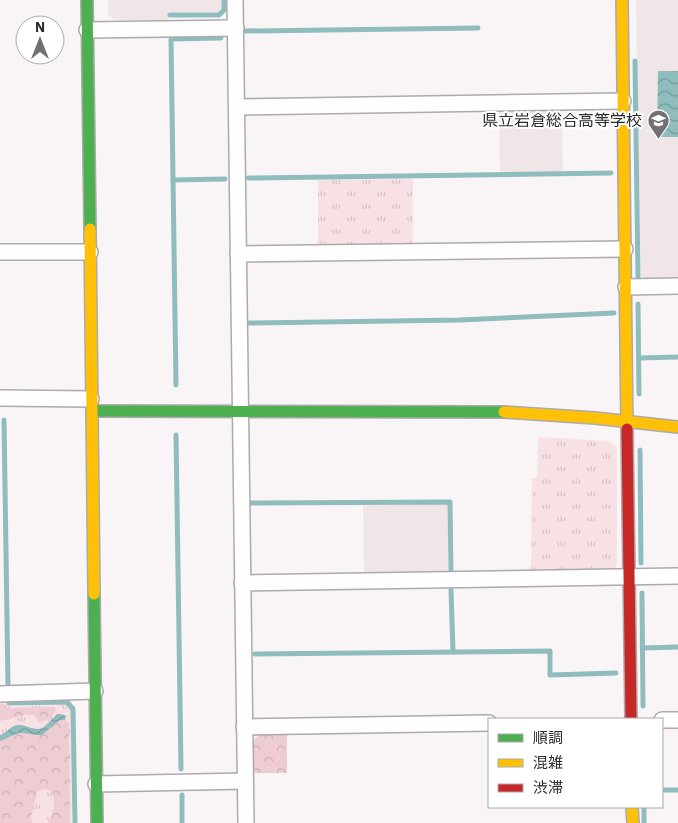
<svg xmlns="http://www.w3.org/2000/svg" width="678" height="823" viewBox="0 0 678 823" font-family="'IBM Plex Sans','Noto Sans JP',sans-serif">
  <style>
    .built { fill: #f0e6e7 }
    .grass { fill: url(#grass-tufts) }
    .forest { fill: url(#forest-crowns) }
    .water { fill: url(#water-waves) }
    .lines { fill: none; stroke-linecap: round; stroke-linejoin: round }
    .stream { stroke: #8fbdbd; stroke-width: 5 }
    .street-casing { stroke: #acaaaa; stroke-width: 18 }
    .fast-casing { stroke: #acaaaa; stroke-width: 14 }
    .slow-casing { stroke: #acaaaa; stroke-width: 14 }
    .jam-casing { stroke: #acaaaa; stroke-width: 14 }
    .street { stroke: #fefefe; stroke-width: 15 }
    .fast { stroke: #4caf50; stroke-width: 11 }
    .slow { stroke: #ffc107; stroke-width: 11 }
    .jam { stroke: #c62828; stroke-width: 11 }
    .labels { text-anchor: middle; dominant-baseline: central; stroke-width: 4; stroke-linejoin: round; paint-order: stroke }
    .poi-label { font-size: 16px; fill: #2b2929; stroke: #fff; text-anchor: end }
  </style>
  <defs>
    <pattern id="grass-tufts" width="24" height="20" patternUnits="userSpaceOnUse" patternTransform="scale(1.25)"><rect width="24" height="20" fill="#f8e1e5"/><path d="M3 7l-1-3M5 7V3M7 7l1-3M15 17l-1-3M17 17v-4M19 17l1-3" fill="none" stroke="#d5c1c4"/></pattern>
    <pattern id="forest-crowns" width="20" height="18" patternUnits="userSpaceOnUse" patternTransform="scale(1.25)"><rect width="20" height="18" fill="#edccd2"/><path d="M2 6a3 3 0 1 1 6 0M12 15a3 3 0 1 1 6 0" fill="none" stroke="#cbafb4"/></pattern>
    <pattern id="water-waves" width="16" height="10" patternUnits="userSpaceOnUse" patternTransform="scale(1.25)"><rect width="16" height="10" fill="#8fbdbd"/><path d="M0 5q4-4 8 0t8 0" fill="none" stroke="#759a9a"/></pattern>
  </defs>
  <rect width="100%" height="100%" fill="#f9f5f6"/>
  <g class="built">
    <path d="M108,0H222L223,9L219,12L169,13L168,20H114L108,14Z"/>
    <path d="M636,0H678V278H641Z"/>
    <path d="M499,109H562L563,173L500,174Z"/>
    <path d="M363,503H448V575H364Z"/>
  </g>
  <g class="grass">
    <path d="M413,179V244L318,245V180Z"/>
    <path d="M538,437L608,441L617,447V565L611,572H531L532,478H537Z"/>
    <path d="M0,702H6L7,706L65,705L71,710L72,823H0Z"/>
  </g>
  <g class="forest">
    <path d="M0,704L5,705L6,708L54,707L56,710C53,717 46,722 39,722L34,715C23,713 11,720 0,721Z"/>
    <path d="M60,720H65L69,723L70,823H49C52,812 57,802 52,791L45,789L37,792L31,817L32,823H0V741L15,734L23,733L39,736Z"/>
    <path d="M261,733H287V773H254V740Z"/>
  </g>
  <g class="water">
    <path d="M658,71H678V137H657Z"/>
    <path d="M61,714L66,716L65,720H60L42,735C35,736 28,733 20,733C13,734 7,739 0,741V735C6,733 8,729 14,726C24,722 33,732 42,728C47,725 53,718 57,714Z"/>
  </g>
  <g class="lines">
    <g class="stream">
      <path d="M170,15H219L224,10V0"/>
      <path d="M245,31L478,28"/>
      <path d="M635,61L638,277"/>
      <path d="M248,178L611,173"/>
      <path d="M173,180L225,179"/>
      <path d="M638,304L639,394"/>
      <path d="M249,323L460,320L614,313"/>
      <path d="M639,358L678,357"/>
      <path d="M176,385L171,39L221,38"/>
      <path d="M4,420L8,685"/>
      <path d="M176,435L181,769"/>
      <path d="M640,450L641,563"/>
      <path d="M250,503L450,502L451,570"/>
      <path d="M451,590L453,652"/>
      <path d="M642,593L643,706"/>
      <path d="M642,648L678,647"/>
      <path d="M255,654L550,651V675L616,673"/>
      <path d="M9,703L67,702L73,709L75,823"/>
      <path d="M662,790H678"/>
      <path d="M182,795V823"/>
      <path d="M644,807V823"/>
    </g>
    <defs>
      <g id="street">
        <path d="M235,0L246,823"/>
        <path d="M87,30L236,28"/>
        <path d="M237,107L623,101"/>
        <path d="M0,252H90"/>
        <path d="M238,254L625,249"/>
        <path d="M626,287L678,286"/>
        <path d="M0,398L91,399"/>
        <path d="M242,583L678,576"/>
        <path d="M0,694L95,691"/>
        <path d="M662,720H678"/>
        <path d="M244,727L489,723"/>
        <path d="M96,784L245,781"/>
      </g>
      <g id="fast">
        <path d="M87,0L90,229"/>
        <path d="M92,411L504,412"/>
        <path d="M94,594L97,823"/>
      </g>
      <g id="slow">
        <path d="M622,0L627,429"/>
        <path d="M90,229L94,594"/>
        <path d="M504,412L595,418L678,427"/>
        <path d="M632,807L633,823"/>
      </g>
      <path id="jam" d="M627,429L631,719"/>
    </defs>
    <use href="#street" class="street-casing"/>
    <use href="#fast" class="fast-casing"/>
    <use href="#slow" class="slow-casing"/>
    <use href="#jam" class="jam-casing"/>
    <use href="#street" class="street"/>
    <use href="#fast" class="fast"/>
    <use href="#slow" class="slow"/>
    <use href="#jam" class="jam"/>
  </g>
  <defs>
    <symbol id="school-pin" viewBox="-11 -11 22 30"><path d="M0 17L-7.5 6A9.5 9.5 0 1 1 7.5 6Z" fill="#737071" stroke="#fff"/><path d="M0-5L7-2L0 1L-7-2ZM-4 1L0 2.5L4 1V4Q0 6-4 4Z" fill="#fff"/></symbol>
  </defs>
  <g fill-rule="evenodd">
    <use href="#school-pin" x="646" y="108" width="25" height="34"/>
  </g>
  <g class="labels">
    <g class="poi-label">
      <text x="642" y="120">県立岩倉総合高等学校</text>
    </g>
  </g>
  <rect x="488" y="718" width="175" height="90" fill="#ffffff" stroke="#aaa9a9"/>
  <rect x="498" y="734" width="25" height="8" fill="#4caf50" stroke="#aaa9a9"/>
  <text x="533" y="743" font-size="15" fill="#2b2929">順調</text>
  <rect x="498" y="759" width="25" height="8" fill="#ffc107" stroke="#aaa9a9"/>
  <text x="533" y="768" font-size="15" fill="#2b2929">混雑</text>
  <rect x="498" y="784" width="25" height="8" fill="#c62828" stroke="#aaa9a9"/>
  <text x="533" y="793" font-size="15" fill="#2b2929">渋滞</text>
  <g transform="translate(40 40)"><circle r="24" fill="#ffffff" stroke="#aaa9a9"/>
  <path d="M0-4L9 19L0 12L-9 19Z" fill="#737071"/>
  <text y="-8" font-size="14" font-weight="bold" text-anchor="middle" fill="#2b2929">N</text>
  </g>
</svg>
